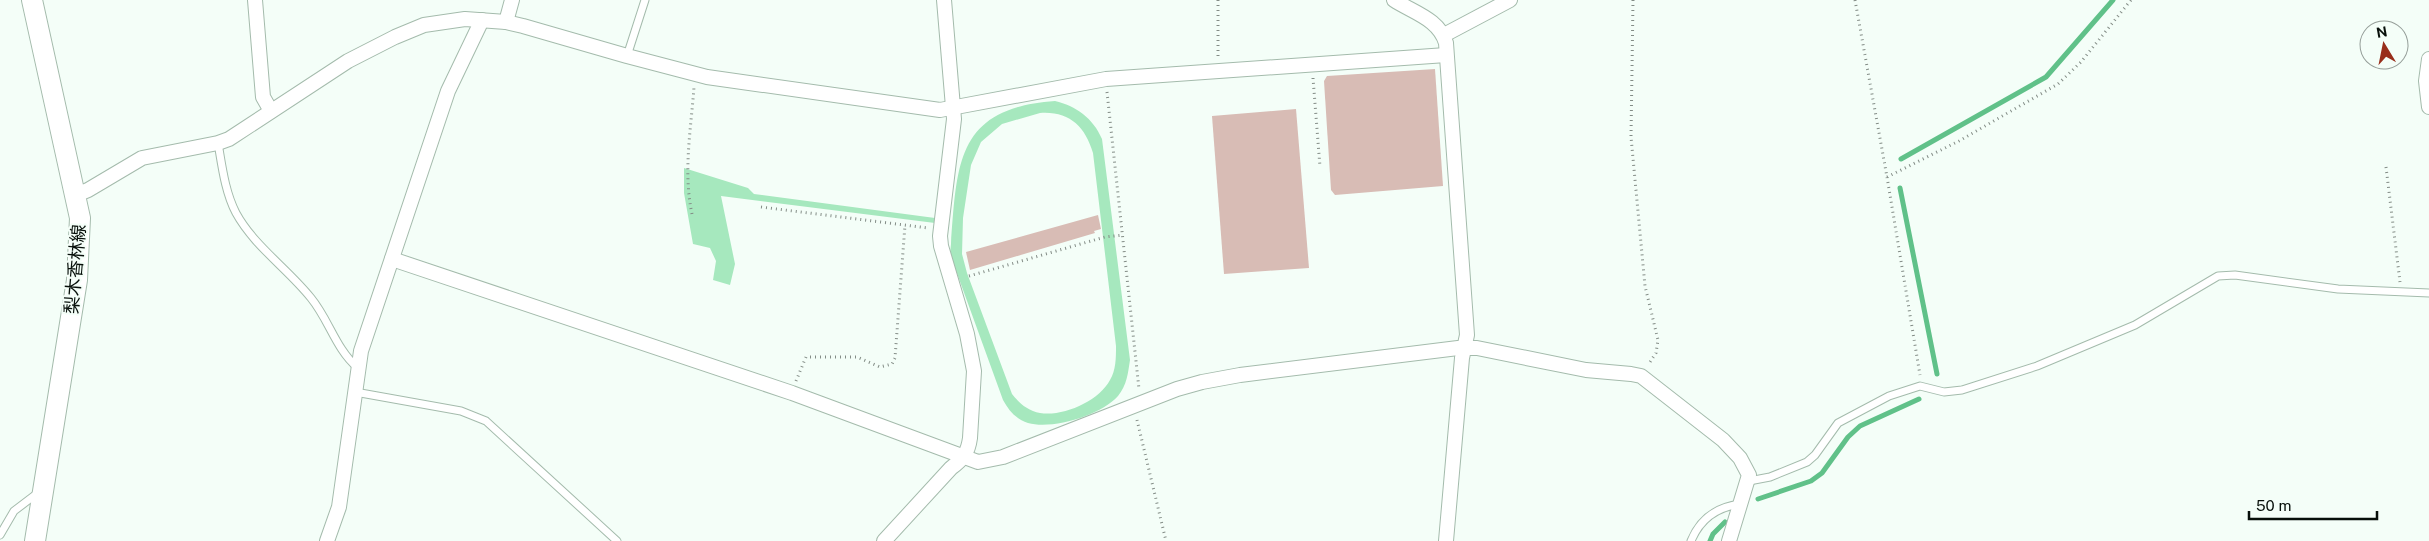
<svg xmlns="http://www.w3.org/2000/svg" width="2429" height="541" viewBox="0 0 2429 541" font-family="'Public Sans','Noto Sans JP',sans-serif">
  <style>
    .grass { fill: #a6e8be; fill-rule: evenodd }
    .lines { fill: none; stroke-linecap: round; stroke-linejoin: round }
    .stream { stroke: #60c189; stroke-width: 5 }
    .building { fill: #d8bcb5 }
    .lane-casing { stroke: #a4bbac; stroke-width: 9 }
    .street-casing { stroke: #a4bbac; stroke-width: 16 }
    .secondary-casing { stroke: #a4bbac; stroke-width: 22 }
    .path { stroke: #838c86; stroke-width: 3; stroke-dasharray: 1 4; stroke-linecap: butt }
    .lane { stroke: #fff; stroke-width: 7 }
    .street { stroke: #fff; stroke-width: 14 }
    .secondary { stroke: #fff; stroke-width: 20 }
    .labels { text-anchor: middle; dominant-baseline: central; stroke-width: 4; stroke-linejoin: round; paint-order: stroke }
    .street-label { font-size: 18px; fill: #070f0a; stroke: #f4fef8 }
  </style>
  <rect width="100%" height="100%" fill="#f4fef8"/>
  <g class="grass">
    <path d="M1055,101C1076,106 1093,118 1102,139L1130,360C1128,373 1127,385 1118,396C1101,415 1053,430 1028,423C1016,419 1009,411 1003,400L950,254L951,244C957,162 957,108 1055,101ZM1040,113C1069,111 1085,126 1093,153L1116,346C1116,358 1116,370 1110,380C1099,401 1063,417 1040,413C1028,411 1019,403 1012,394L967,273L962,254L963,218L971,165L981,142L1002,124Z"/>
    <path d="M684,168L748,188L754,194L935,218V223L721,196L735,264L730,285L713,280L716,261L710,248L693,244L684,193Z"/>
  </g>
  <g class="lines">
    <g class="stream">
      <path d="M1901,159L2046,77L2113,0"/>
      <path d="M1900,188L1937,374"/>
      <path d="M1758,499L1811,481L1822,473L1848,437L1860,426L1919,399"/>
      <path d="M1710,541L1713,534L1725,522"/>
    </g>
  </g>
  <g class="building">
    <path d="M1435,69L1443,186L1335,195L1331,190L1324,81L1327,76Z"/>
    <path d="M1296,109L1309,268L1224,274L1212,116Z"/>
    <path d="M1098,215L1101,229L1094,231L1095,233L970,270L966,252Z"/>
  </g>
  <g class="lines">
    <defs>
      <g id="lane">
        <path d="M627,56L645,0"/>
        <path d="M218,143C222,166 225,192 236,213C254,246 288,269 311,298C329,320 336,349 357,367"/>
        <path d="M355,392L461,411L486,421L617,541"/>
        <path d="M1749,481L1770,477L1807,462L1815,455L1838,423L1889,396L1920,386L1944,392L1962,390L2037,366L2135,325L2218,276L2235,275L2338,289L2429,293"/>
        <path d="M0,535L14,511L39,492"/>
        <path d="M1691,541C1700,519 1717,507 1740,504"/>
      </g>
      <g id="street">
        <path d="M255,0L263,97L271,111"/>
        <path d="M1394,0C1414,13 1439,19 1446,43L1467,335L1462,358L1446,541"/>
        <path d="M506,22L512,0"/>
        <path d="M1444,35L1510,0"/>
        <path d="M2429,59L2426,81L2429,107"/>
        <path d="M76,195L88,190L142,158L218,143L229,139L348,61L395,37L424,25L465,19L506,22L523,26L627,56L707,77L940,110L1106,79L1446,55"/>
        <path d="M392,259L792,393L978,462L1003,457L1177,389L1202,382L1240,375L1458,348H1477L1586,370L1631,374L1641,376L1723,440L1740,458L1749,475L1729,541"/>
        <path d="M327,541L339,507L361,351L448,91L482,20"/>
        <path d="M884,541L951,468C963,459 968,453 970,438L974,371L967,334L941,246L940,236L954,119L944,0"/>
      </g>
      <path id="secondary" d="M32,0L80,218L77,280L35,541"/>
    </defs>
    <use href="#lane" class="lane-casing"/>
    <use href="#street" class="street-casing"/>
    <use href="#secondary" class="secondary-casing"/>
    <g class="path">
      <path d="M1218,0V58"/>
      <path d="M1633,0L1631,137L1645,286L1658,340L1656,353L1648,365"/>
      <path d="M1855,0L1887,177L1920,375"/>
      <path d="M1313,78L1320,167"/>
      <path d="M1107,92L1139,389"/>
      <path d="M2386,167L2400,282"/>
      <path d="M1887,177L1959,141L2058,84L2081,62L2131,0"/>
      <path d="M761,207L928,228"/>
      <path d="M692,214C683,172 691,129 694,87"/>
      <path d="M969,276L1105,237L1123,235"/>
      <path d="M796,381L806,357H857L880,367L892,364L895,358L905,225"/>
      <path d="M1137,420L1166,541"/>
    </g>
    <use href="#lane" class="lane"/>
    <use href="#street" class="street"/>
    <use href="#secondary" class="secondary"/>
  </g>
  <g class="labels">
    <g class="street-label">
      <text transform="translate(75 269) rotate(-85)">梨木香林線</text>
    </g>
  </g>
  <g transform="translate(2384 45) rotate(350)"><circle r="24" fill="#f4fef8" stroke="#959e99"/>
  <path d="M0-4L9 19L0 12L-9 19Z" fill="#982e1b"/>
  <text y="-8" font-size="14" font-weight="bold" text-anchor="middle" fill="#070f0a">N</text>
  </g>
  <path d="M2249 511v8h128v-8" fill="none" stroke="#070f0a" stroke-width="2.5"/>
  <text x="2256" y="511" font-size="15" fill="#070f0a" stroke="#f4fef8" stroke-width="4" paint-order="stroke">50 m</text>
</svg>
